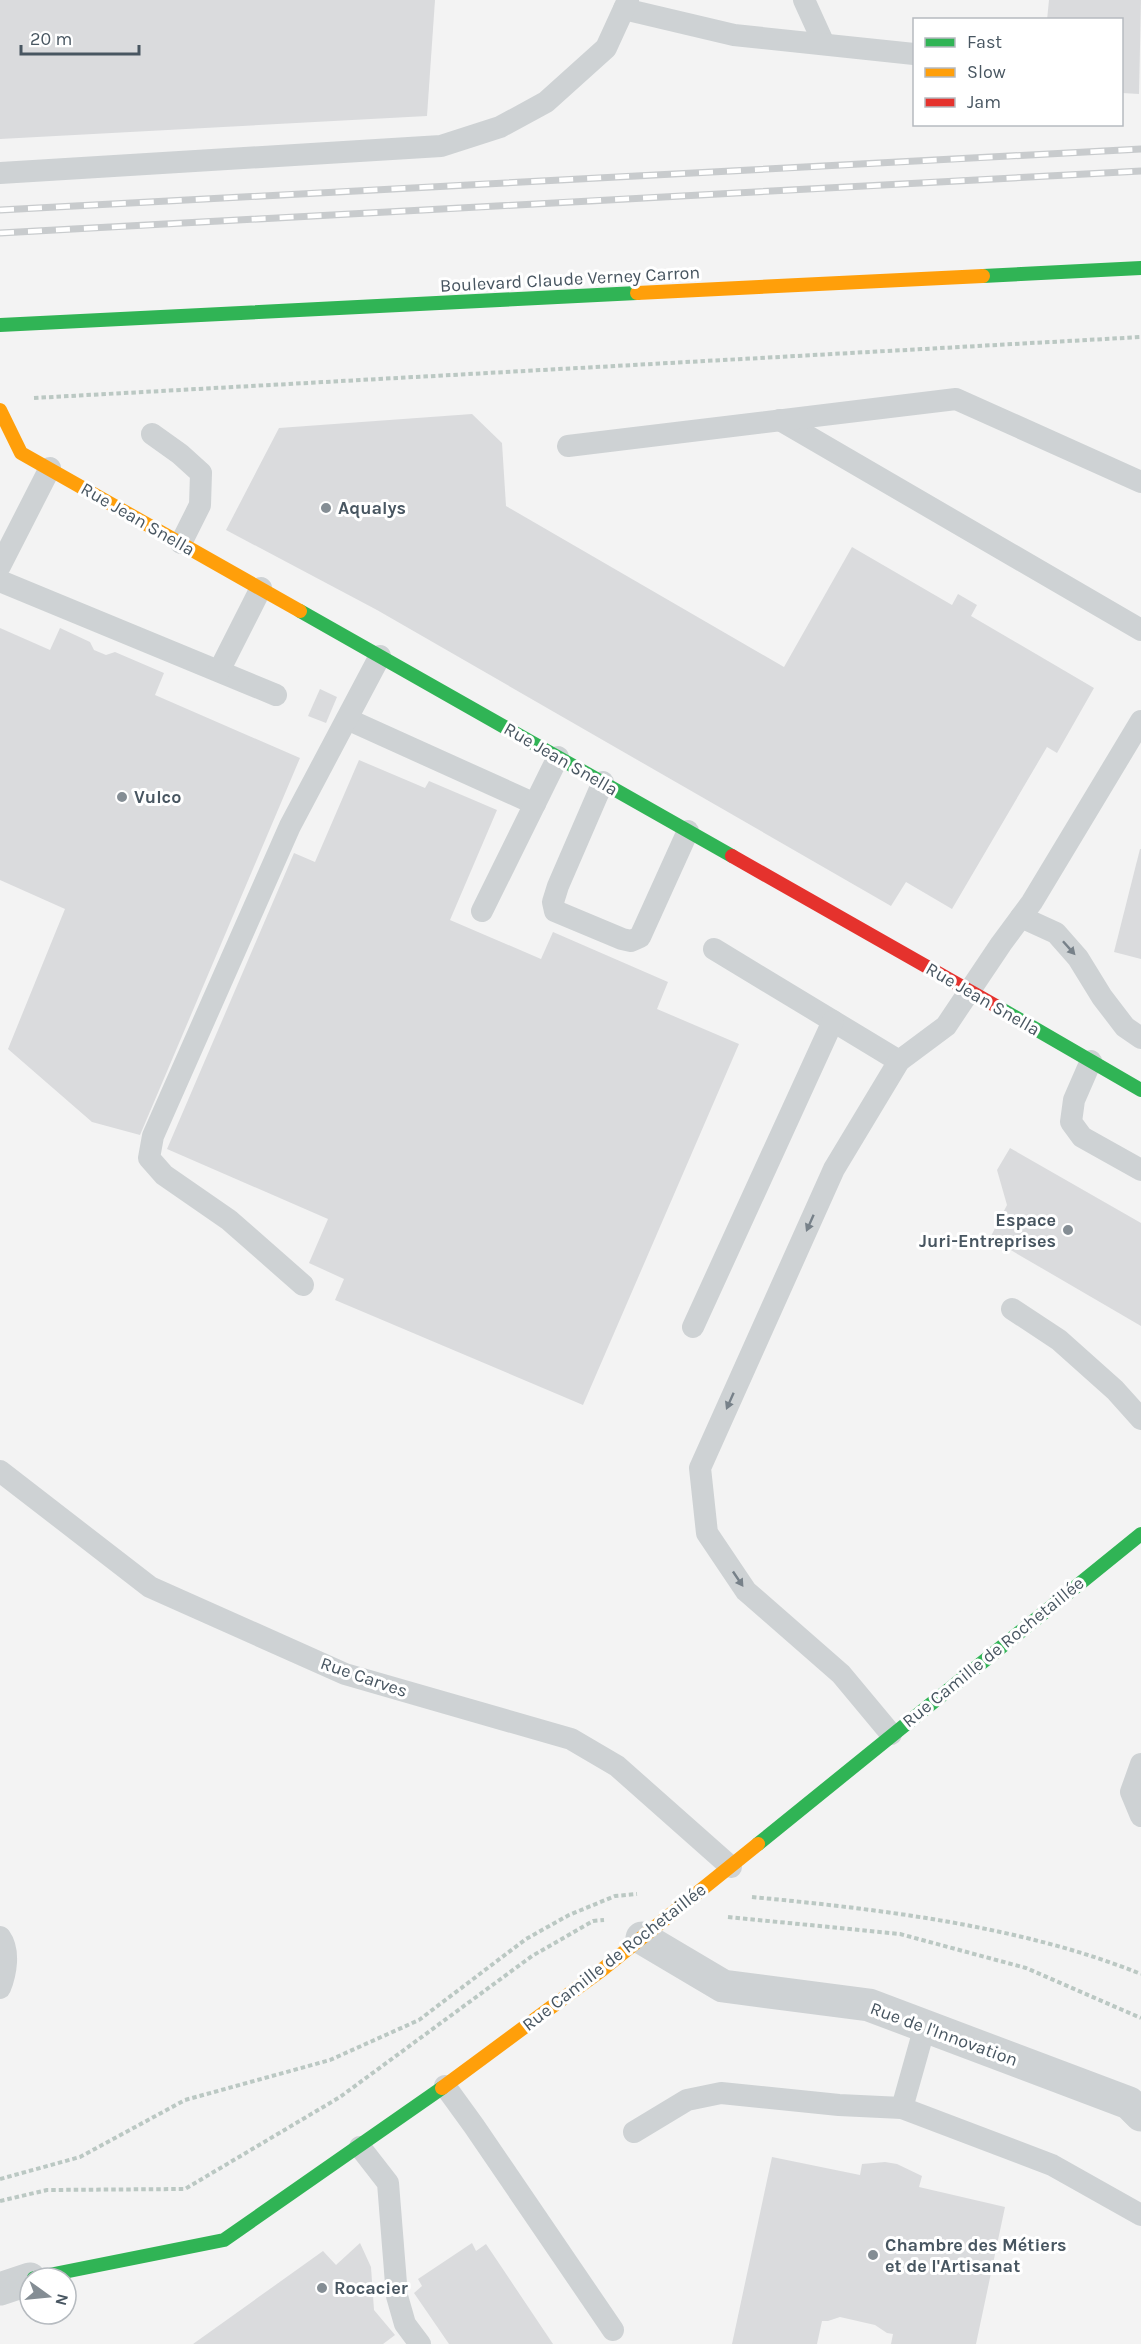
<svg xmlns="http://www.w3.org/2000/svg" width="1141" height="2344" viewBox="0 0 1141 2344" font-family="Karla,sans-serif">
  <style>
    .building { fill: #dadbdd }
    .lines { fill: none; stroke-linecap: round; stroke-linejoin: round }
    .path { stroke: #bbc8c3; stroke-width: 4; stroke-dasharray: 4.5 3; stroke-linecap: butt }
    .lane { stroke: #ced2d4; stroke-width: 22 }
    .street { stroke: #ced2d4; stroke-width: 33 }
    .fast { stroke: #30b455; stroke-width: 14 }
    .slow { stroke: #ff9f0a; stroke-width: 14 }
    .jam { stroke: #e5322d; stroke-width: 14 }
    .rail-casing { stroke: #c8cbcd; stroke-width: 7 }
    .rail { stroke: #fff; stroke-width: 4.5; stroke-dasharray: 14; stroke-linecap: butt }
    .oneway { fill: #778189 }
    .poi-dot { fill: #848d94; stroke: #fff; stroke-width: 2 }
    .labels { text-anchor: middle; dominant-baseline: central; stroke-width: 6; stroke-linejoin: round; paint-order: stroke }
    .street-label { font-size: 18px; fill: #485661; stroke: #fff }
    .poi-label { font-size: 18px; font-weight: bold; fill: #485661; stroke: #fff; text-anchor: start }
  </style>
  <rect width="100%" height="100%" fill="#f3f3f3"/>
  <g class="building">
    <path d="M0,0H435L427,116L0,139Z"/>
    <path d="M1049,0H1141L1139,94L1122,93V20H1047Z"/>
    <path d="M472,414L502,443L506,506L784,667L852,547L952,605L958,594L977,605L971,616L1094,688L1057,753L1047,747L952,909L906,882L891,906L377,610L226,530L279,428Z"/>
    <path d="M0,628L50,650L60,628L90,642L94,650L106,655L115,652L164,673L155,695L300,758L140,1135L92,1122L8,1049L65,909L0,880Z"/>
    <path d="M320,689L337,697L326,723L308,716Z"/>
    <path d="M359,760L425,788L429,781L497,810L450,920L541,959L553,932L668,982L657,1009L739,1044L583,1405L335,1300L344,1279L309,1263L328,1219L167,1149L294,853L315,862Z"/>
    <path d="M1140,849H1141V959L1114,952Z"/>
    <path d="M1010,1148L1141,1223V1326L990,1238L1007,1205L997,1170Z"/>
    <path d="M772,2157L860,2175L862,2164L885,2162L897,2164L922,2176L919,2187L1005,2207L976,2344H891L893,2334L887,2333L875,2325L840,2317L828,2321H822L817,2344H732Z"/>
    <path d="M360,2243L371,2267L374,2310L395,2335L383,2344H193L323,2251L336,2265Z"/>
    <path d="M472,2243L476,2251L486,2244L553,2344H449L414,2293L422,2286L418,2279Z"/>
  </g>
  <g class="lines">
    <g class="path">
      <path d="M34,398L1141,337"/>
      <path d="M752,1897C879,1909 1022,1926 1141,1974"/>
      <path d="M728,1917L900,1934L1026,1968L1141,2018"/>
      <path d="M0,2179L80,2157L185,2100L330,2060L419,2020L526,1939L569,1915L615,1896L637,1894"/>
      <path d="M0,2201L47,2190L185,2189L340,2097L532,1956L593,1921L604,1920"/>
    </g>
    <g class="lane">
      <path d="M804,0L824,44"/>
      <path d="M624,9L734,35L914,54"/>
      <path d="M0,173L441,146L500,127L546,102L606,48L628,0"/>
      <path d="M780,420L1141,630"/>
      <path d="M152,434L180,454L201,473L200,505L181,543"/>
      <path d="M568,446L956,399L1141,482"/>
      <path d="M0,566L50,468"/>
      <path d="M0,581L276,695"/>
      <path d="M219,671L261,588"/>
      <path d="M347,719L535,804"/>
      <path d="M603,782L558,886L553,902L555,911L622,939L631,941L640,937L688,831"/>
      <path d="M482,911L558,757"/>
      <path d="M1021,917L1056,933L1078,958L1102,997L1125,1027L1141,1038"/>
      <path d="M714,949L899,1061"/>
      <path d="M1091,1061L1074,1100L1071,1122L1082,1137L1141,1170"/>
      <path d="M303,1285L229,1220L164,1175L149,1158L153,1136L290,826L380,656"/>
      <path d="M1012,1309L1059,1340L1115,1390L1141,1419"/>
      <path d="M693,1327L833,1021"/>
      <path d="M0,1471L150,1587L345,1674L571,1739L617,1766L731,1867"/>
      <path d="M891,1734L841,1674L746,1591L707,1533L700,1468L834,1169L899,1061L946,1026L1001,944L1032,902L1141,721"/>
      <path d="M1141,1764L1131,1792L1141,1816"/>
      <path d="M0,1937C10,1951 6,1973 0,1988"/>
      <path d="M445,2086L474,2126L613,2330"/>
      <path d="M902,2108L925,2026"/>
      <path d="M634,2132L687,2100L721,2093L839,2105L902,2108L1052,2165L1141,2215"/>
      <path d="M360,2147L388,2183L397,2296L405,2324L420,2344"/>
    </g>
    <g class="street">
      <path d="M642,1938L723,1986L869,2005L1129,2103L1141,2115"/>
      <path d="M0,2289L30,2279"/>
    </g>
    <g class="fast">
      <path d="M983,276L1141,268"/>
      <path d="M0,325L637,293"/>
      <path d="M300,611L732,856"/>
      <path d="M996,1006L1141,1090"/>
      <path d="M758,1844L1141,1534"/>
      <path d="M34,2278L224,2240L442,2088"/>
    </g>
    <g class="slow">
      <path d="M637,293L983,276"/>
      <path d="M0,410L21,453L300,611"/>
      <path d="M442,2088L603,1969L758,1844"/>
    </g>
    <path class="jam" d="M732,856L996,1006"/>
    <defs>
      <g id="rail">
        <path d="M0,210L1141,149"/>
        <path d="M0,233L1141,171"/>
      </g>
    </defs>
    <use href="#rail" class="rail-casing"/>
    <use href="#rail" class="rail"/>
  </g>
  <defs><path id="oneway-solid" d="M-6-.8H1V-3.2L6.5 0L1 3.2V.8H-6Z" transform="scale(1.5)"/></defs>
  <g class="oneway">
    <use href="#oneway-solid" transform="translate(1069 948) rotate(48)"/>
    <use href="#oneway-solid" transform="translate(810 1223) rotate(114)"/>
    <use href="#oneway-solid" transform="translate(730 1401) rotate(114)"/>
    <use href="#oneway-solid" transform="translate(738 1579) rotate(56)"/>
  </g>
  <g class="poi-dot">
    <circle cx="326" cy="508" r="6"/>
    <circle cx="122" cy="797" r="6"/>
    <circle cx="1068" cy="1230" r="6"/>
    <circle cx="873" cy="2255" r="6"/>
    <circle cx="322" cy="2288" r="6"/>
  </g>
  <g class="labels">
    <g class="street-label">
      <text transform="translate(570 279) rotate(-3)">Boulevard Claude Verney Carron</text>
      <text transform="translate(138 519) rotate(30)">Rue Jean Snella</text>
      <text transform="translate(561 759) rotate(30)">Rue Jean Snella</text>
      <text transform="translate(983 999) rotate(30)">Rue Jean Snella</text>
      <text transform="translate(993 1652) rotate(-39)">Rue Camille de Rochetaillée</text>
      <text transform="translate(364 1677) rotate(19)">Rue Carves</text>
      <text transform="translate(614 1957) rotate(-38)">Rue Camille de Rochetaillée</text>
      <text transform="translate(944 2034) rotate(20)">Rue de l'Innovation</text>
    </g>
    <g class="poi-label">
      <text x="338" y="508">Aqualys</text>
      <text x="134" y="797">Vulco</text>
      <text x="1056" y="1220" text-anchor="end">Espace<tspan x="1056" dy="21">Juri-Entreprises</tspan></text>
      <text x="885" y="2245">Chambre des Métiers<tspan x="885" dy="21">et de l'Artisanat</tspan></text>
      <text x="334" y="2288">Rocacier</text>
    </g>
  </g>
  <rect x="913" y="18" width="210" height="108" fill="#ffffff" stroke="#b6bbc0" stroke-width="1.5"/>
  <rect x="925" y="38" width="30" height="9" fill="#30b455" stroke="#b6bbc0" stroke-width="1.5"/>
  <text x="967" y="48" font-size="18" fill="#485661">Fast</text>
  <rect x="925" y="68" width="30" height="9" fill="#ff9f0a" stroke="#b6bbc0" stroke-width="1.5"/>
  <text x="967" y="78" font-size="18" fill="#485661">Slow</text>
  <rect x="925" y="98" width="30" height="9" fill="#e5322d" stroke="#b6bbc0" stroke-width="1.5"/>
  <text x="967" y="108" font-size="18" fill="#485661">Jam</text>
  <g transform="translate(48 2296) rotate(105)"><circle r="28" fill="#ffffff" stroke="#b6bbc0" stroke-width="1.5"/>
  <path d="M0-4.5L10 22L0 15L-10 22Z" fill="#848d94"/>
  <text y="-9" font-size="16" font-weight="bold" text-anchor="middle" fill="#485661">N</text>
  </g>
  <path d="M21 45v9h118v-9" fill="none" stroke="#485661" stroke-width="3"/>
  <text x="30" y="45" font-size="18" fill="#485661" stroke="#ffffff" stroke-width="4.5" paint-order="stroke">20 m</text>
</svg>
